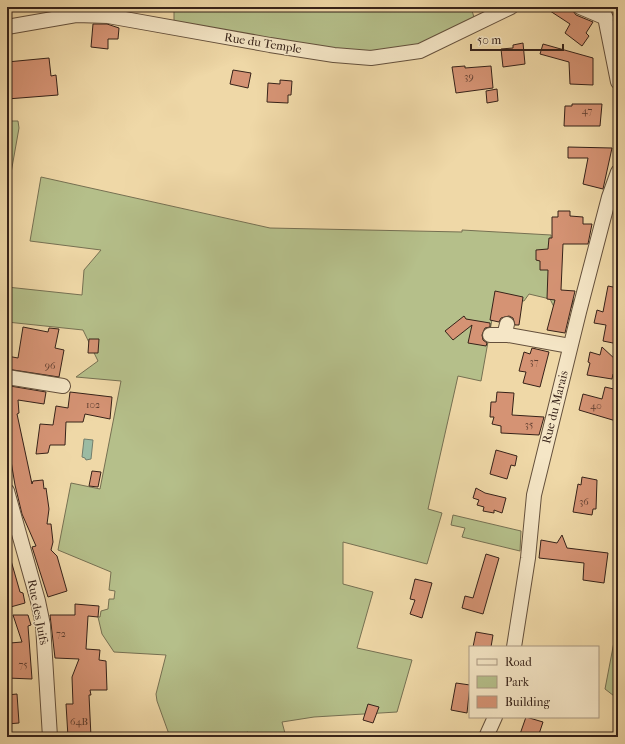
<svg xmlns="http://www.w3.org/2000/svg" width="625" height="744" viewBox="0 0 625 744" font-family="'IM FELL French Canon',serif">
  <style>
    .green { fill: #b5bf8a; stroke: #767052 }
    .water { fill: #9bbba3; stroke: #737e6c }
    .building { fill: #d59374; stroke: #362219 }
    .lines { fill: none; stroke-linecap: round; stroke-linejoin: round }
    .minor-casing { stroke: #64503c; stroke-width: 16 }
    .minor { stroke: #f5e6c6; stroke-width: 14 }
    .labels { text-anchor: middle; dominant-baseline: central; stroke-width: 3; stroke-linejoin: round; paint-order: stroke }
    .number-label { font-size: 10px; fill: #5e3e30 }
    .street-label { font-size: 12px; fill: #362219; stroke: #f5e6c6 }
  </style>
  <rect width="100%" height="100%" fill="#efd8a7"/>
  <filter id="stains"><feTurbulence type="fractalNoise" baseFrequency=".005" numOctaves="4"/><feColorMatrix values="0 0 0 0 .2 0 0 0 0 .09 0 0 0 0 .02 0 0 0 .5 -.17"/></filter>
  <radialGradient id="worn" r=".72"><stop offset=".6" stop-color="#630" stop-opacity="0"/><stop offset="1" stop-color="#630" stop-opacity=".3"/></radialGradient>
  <g class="green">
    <path d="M174,7H471L475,21L420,47L357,53L174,22Z"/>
    <path d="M7,121H18L19,128L11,173L7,172Z"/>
    <path d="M41,177L270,228L462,232V230L551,235L550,299L574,300L571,308L554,307L550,299L529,294L524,301L496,297L481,381L458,376L428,509L442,513L427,564L343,542V584L373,592L357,648L412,660L397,712L314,717L282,722L286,737H250L248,732L231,737H170L157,701L156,694L166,655L114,652L102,634L98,617H100L101,611L108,609L109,599H114L115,591L109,590L111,572L58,550L71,483L100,489L121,381L76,377L98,361L83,330L7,322V287L82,295L84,270L101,250L30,241Z"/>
    <path d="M453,515L521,531L520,551L462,537L465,528L451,525Z"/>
    <path d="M618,621V699L605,689Z"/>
  </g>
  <path class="water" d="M84,439L93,440L91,459L86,460L85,458L82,457Z"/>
  <g class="building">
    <path d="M544,7H570L576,15L593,22L586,33L589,36L582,46L565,33L570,24Z"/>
    <path d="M93,24H107L119,28L118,39H108V49L91,47Z"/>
    <path d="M523,43L525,64L503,67L501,49L513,48V45Z"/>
    <path d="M543,44L593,58V85L570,84L569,62L540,54Z"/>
    <path d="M49,58L51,76L56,75L58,95L7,99V62Z"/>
    <path d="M465,66V68L491,66L493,88L456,93L452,67Z"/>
    <path d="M233,70L251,73L248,88L230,84Z"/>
    <path d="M280,80L292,81L291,95H288V103L267,102L268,83L280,84Z"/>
    <path d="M497,89L498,101L487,103L486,91Z"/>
    <path d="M572,104H602L600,126H564L565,106H572Z"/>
    <path d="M568,147L612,148L603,189L583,184L588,158H568Z"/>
    <path d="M558,211H570V216L583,217V224H592L588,244H563L561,290L575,291L565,333L547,330L555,300L547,299L548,270H540V261L536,260V250L548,249L549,238H552V217H558Z"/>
    <path d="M608,286L618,288V344L603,341L606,325L594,323L597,310L603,312Z"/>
    <path d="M495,291L523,297L519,325H515L513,318L509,316L501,318L499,322L490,320Z"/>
    <path d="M464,316L466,319L490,323V327L485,328L482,335L483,340L487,343L486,346L468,343L472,325L453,340L445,331Z"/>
    <path d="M23,327L48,332L49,328L59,329L55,348L64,350L59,377L7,369V356L18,358Z"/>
    <path d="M89,339H99L98,353H88Z"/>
    <path d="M602,347L616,360L615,367L618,371L613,374L612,379L587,375L590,363L588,362L590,352L600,355Z"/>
    <path d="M532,348L549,352L540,387L523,383L526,372L519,371L524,352L530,354Z"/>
    <path d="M10,386L46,392L44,404L18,400L19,413L17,414L32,484L33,481L43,480L44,489L46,488L49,509L47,524H51L53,542L51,550L57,556L67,591L48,597L32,547L36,546L22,514L15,485L7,437V390H10Z"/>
    <path d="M605,387L618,390V411L616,421L579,410L583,394L602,399Z"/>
    <path d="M70,392L112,397L110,419L85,414L83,422H66L65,445H50L48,453L36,454L40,424L53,425L56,406L68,408Z"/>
    <path d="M497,392L514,393L512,415L544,417L539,435L501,433V426L492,424L494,417H490L491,402H496Z"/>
    <path d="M496,450L517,456L515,466L511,465L507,479L490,474Z"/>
    <path d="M92,471L101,472L98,487L89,486Z"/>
    <path d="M582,477L597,480L596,509H593L592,515L573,512L578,484L581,485Z"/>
    <path d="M476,488L485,493L506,498L502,513L494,510V513L483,511L484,507L477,505L479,500L473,498Z"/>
    <path d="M562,535L567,548L608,553L604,583L583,580L584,563L539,558L541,540L557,543Z"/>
    <path d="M486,554L499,558L483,614L462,608L465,596L473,598Z"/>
    <path d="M7,557H10L20,592L23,593L25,603L7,608Z"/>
    <path d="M415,579L432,583L422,618L410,614L415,600L410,599Z"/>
    <path d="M75,604L99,606L98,617L88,616L86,649L100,650L99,660L106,661L107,690H90L91,695H89L91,737H68L66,704H73L72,677L79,659L55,658L50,615H75Z"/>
    <path d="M13,615H28L31,625L28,626L32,679L7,678V667L11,668L10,643L22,642Z"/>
    <path d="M476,632L493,635L491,647H473Z"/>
    <path d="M456,683L470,685L467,713L451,710Z"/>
    <path d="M17,694L19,723L7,724V695Z"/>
    <path d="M368,704L379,707L373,723L363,720Z"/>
    <path d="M526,717L543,722L538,737H519Z"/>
  </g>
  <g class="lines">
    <defs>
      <g id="minor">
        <path d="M580,7L606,18"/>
        <path d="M603,7L618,82"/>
        <path d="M7,27L76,15L108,16L270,45L334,55L371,58L420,51L511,7"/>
        <path d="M507,324L505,332L508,335L570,346"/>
        <path d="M490,335H508"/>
        <path d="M7,377L63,386"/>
        <path d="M7,491L38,601L43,625L50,737"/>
        <path d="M514,647L528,558L534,495L579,312L609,197L618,172"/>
        <path d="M486,737L495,717"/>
      </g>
    </defs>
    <use href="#minor" class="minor-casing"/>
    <use href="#minor" class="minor"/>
  </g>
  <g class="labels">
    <g class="number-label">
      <text x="469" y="77">39</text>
      <text x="587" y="111">47</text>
      <text x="534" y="362">37</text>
      <text x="50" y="366">96</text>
      <text x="93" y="405">102</text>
      <text x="596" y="406">40</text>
      <text x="529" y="425">35</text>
      <text x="584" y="502">36</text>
      <text x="61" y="634">72</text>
      <text x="23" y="665">75</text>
      <text x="79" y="722">64B</text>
    </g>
    <g class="street-label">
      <text transform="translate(263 43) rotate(9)">Rue du Temple</text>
      <text transform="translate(555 407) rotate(-76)">Rue du Marais</text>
      <text transform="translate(38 612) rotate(79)">Rue des Juifs</text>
    </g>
  </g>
  <rect width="625" height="744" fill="none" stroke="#efd8a7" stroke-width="24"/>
  <rect x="8" y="8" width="609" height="728" fill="none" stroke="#362219" stroke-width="2"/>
  <rect x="12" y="12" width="601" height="720" fill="none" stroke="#362219"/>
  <rect x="469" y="646" width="130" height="72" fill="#f5e6c6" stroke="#a99881"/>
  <rect x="477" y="659" width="20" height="6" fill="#f5e6c6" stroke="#a99881"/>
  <text x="505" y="666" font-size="12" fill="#362219">Road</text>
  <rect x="477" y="676" width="20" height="12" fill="#b5bf8a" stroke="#a99881"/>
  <text x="505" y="686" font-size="12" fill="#362219">Park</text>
  <rect x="477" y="696" width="20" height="12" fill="#d59374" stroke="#a99881"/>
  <text x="505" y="706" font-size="12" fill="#362219">Building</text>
  <path d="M471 44v6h92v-6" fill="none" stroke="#362219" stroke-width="2"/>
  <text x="477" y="44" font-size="12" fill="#362219" stroke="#f5e6c6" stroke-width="3" paint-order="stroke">50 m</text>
  <rect width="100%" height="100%" filter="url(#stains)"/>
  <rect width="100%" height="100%" fill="url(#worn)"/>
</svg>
